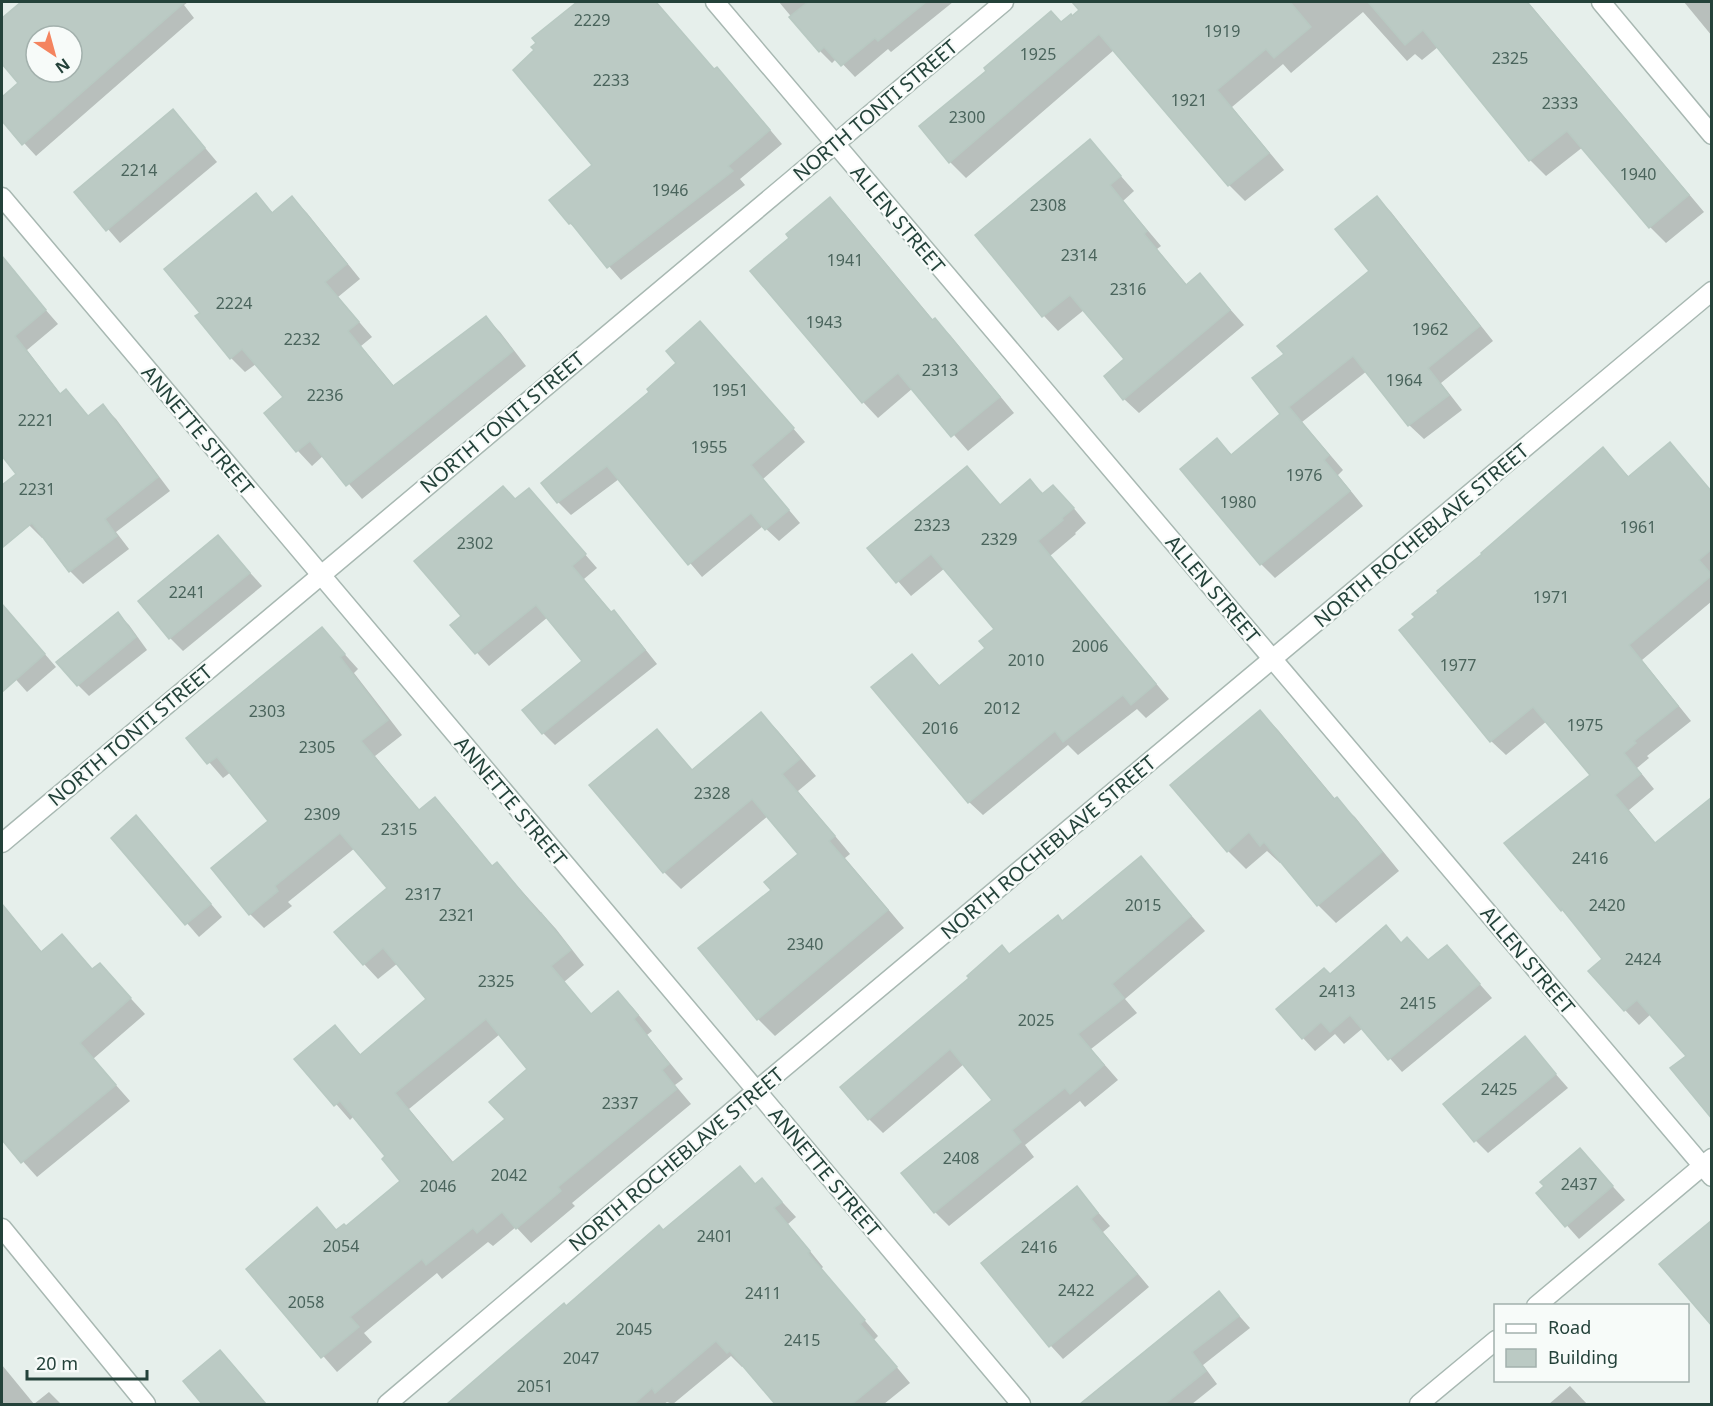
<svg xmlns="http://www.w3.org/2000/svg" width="1713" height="1406" viewBox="0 0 1713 1406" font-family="'Noto Sans',sans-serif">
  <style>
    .shadow { fill: #0003; fill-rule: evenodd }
    .building { fill: #bbcac4; stroke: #b8c9c2; stroke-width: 1.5; fill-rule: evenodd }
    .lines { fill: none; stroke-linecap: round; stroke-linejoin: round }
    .minor-casing { stroke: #a8b8b2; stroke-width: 21 }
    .minor { stroke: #fff; stroke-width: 18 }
    .labels { text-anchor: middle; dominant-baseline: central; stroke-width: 4.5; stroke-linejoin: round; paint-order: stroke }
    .number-label { font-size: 16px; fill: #4a645c }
    .street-label { font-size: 20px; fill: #24423a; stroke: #f7fbf9 }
  </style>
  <rect width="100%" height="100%" fill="#e6efeb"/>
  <g class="shadow">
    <path d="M23,2H188L184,5L194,18L36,156L2,119V99L20,83L2,61V20ZM36,36H72V72H36Z"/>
    <path d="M579,2H656L715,71L717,69L730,82L782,144L740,179L745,185L621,280L583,236L570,223L594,165L536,50L538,43L534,38Z"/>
    <path d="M779,2H953L891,52L888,49L855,77L837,58L832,63L820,51Z"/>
    <path d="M1091,2H1528L1704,212L1666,243L1650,227L1583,147L1546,176L1530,160L1438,47L1422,60L1415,54L1407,61L1363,12L1291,73L1283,64L1232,107L1284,170L1245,201L1229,185L1114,50L966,178L950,162L921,126Z"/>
    <path d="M1684,2H1712V36Z"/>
    <path d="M185,124L217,162L120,243L76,192Z"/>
    <path d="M1090,141L1134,191L1123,201L1161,246L1157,249L1188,286L1200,275L1244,325L1139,413L1124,399L1126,360L1084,310L1058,331L1044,316L977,235Z"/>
    <path d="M256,195L273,213L292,198L307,213L360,279L338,297L372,337L361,346L394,386L486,318L500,332L526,366L362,499L324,455L312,466L298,451L266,413L285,397L256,364L245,372L231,358L202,313Z"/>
    <path d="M1377,198L1391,212L1493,341L1441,383L1462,410L1424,439L1409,425L1367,371L1302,422L1343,470L1338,475L1363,506L1275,578L1261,564L1217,440L1232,455L1282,414L1286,354L1371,271Z"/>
    <path d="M830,199L845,214L934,321L950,335L1014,413L968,451L913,388L878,418L863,402L753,271L791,238Z"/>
    <path d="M17,277L58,324L27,350L61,395L66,391L89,417L103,406L116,419L170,491L116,532L129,549L83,584L70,571L44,536L42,538L29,525L2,491V487L18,474L2,453V442L11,435L2,422V289Z"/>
    <path d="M712,335L805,442L763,479L800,523L779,541L763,526L702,577L619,479L571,515L558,502L652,392Z"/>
    <path d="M1603,449L1630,478L1712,491V601L1642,660L1691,721L1647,756L1649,758L1637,768L1654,789L1629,810L1656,844L1688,1056L1651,1014L1639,1025L1625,1010L1604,959L1577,925L1562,910L1592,775L1547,721L1506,755L1491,741L1401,630Z"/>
    <path d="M967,468L1001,506L1030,481L1044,494L1053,487L1067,500L1086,523L1075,533L1076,534L1050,556L1169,699L1146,718L1137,709L1078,755L1068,745L983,815L969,802L912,656L940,686L987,648L996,629L945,568L911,596L870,549Z"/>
    <path d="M529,490L597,568L584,579L612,613L626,625L657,664L555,745L543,733L584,661L548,617L489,666L452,625L463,616Z"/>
    <path d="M218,537L262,586L183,651L170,638Z"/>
    <path d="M2,604L56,667L27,692L2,664Z"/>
    <path d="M118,614L129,625L147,650L89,696L78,685Z"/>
    <path d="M322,629L358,669L354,673L402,735L375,756L420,811L435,799L449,813L493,867L496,864L511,879L556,929L584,965L564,982L592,1015L618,993L633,1008L652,1031L647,1035L683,1079L675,1085L691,1104L572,1203L575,1206L531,1243L516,1227L493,1246L488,1242L442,1279L437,1273L364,1333L372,1342L337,1372L248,1269L317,1209L337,1231L346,1228L402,1182L387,1157L354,1116L350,1120L297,1059L335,1027L361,1055L428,999L398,963L378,979L364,964L389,888L355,848L288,902L292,906L264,928L250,914L270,822L231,772L223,778L188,738ZM500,1034L529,1069L507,1119L454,1163L409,1109Z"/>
    <path d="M1260,712L1278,730L1336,800L1355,817L1399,871L1336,923L1318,905L1282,861L1280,863L1267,851L1246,869L1228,851Z"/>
    <path d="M761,714L778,731L816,776L798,791L850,854L845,858L904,928L775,1036L758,1019L700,948L773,890L800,854L768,816L681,889L664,872L592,785L657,731L693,771Z"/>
    <path d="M149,830L222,917L199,937L113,838Z"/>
    <path d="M1141,858L1205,931L1125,999L1137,1013L1091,1049L1118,1080L1085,1107L1080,1101L1025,1145L1034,1157L949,1226L935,1212L994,1100L964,1064L883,1133L869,1119L1010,955L1063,923Z"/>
    <path d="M2,906L42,952L62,936L93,970L100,965L145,1014L93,1059L130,1101L37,1177L2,1138Z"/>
    <path d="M1386,927L1402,944L1429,962L1447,947L1492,998L1402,1072L1363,1028L1344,1044L1335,1034L1315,1051L1303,1038L1330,975Z"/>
    <path d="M1524,1038L1568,1088L1488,1153L1475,1140Z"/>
    <path d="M1580,1150L1625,1200L1579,1239L1538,1193Z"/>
    <path d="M762,1180L796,1217L788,1224L823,1267L821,1269L878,1336L874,1340L910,1383L884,1404H778L744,1365L742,1367L731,1356L673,1404L667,1402L664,1404H448L564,1305L566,1308L664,1232L756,1185Z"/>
    <path d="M1077,1188L1110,1226L1103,1232L1149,1287L1063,1359L1051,1346L983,1263Z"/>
    <path d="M1219,1293L1250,1328L1203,1365L1217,1384L1192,1404H1100L1093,1396Z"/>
    <path d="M220,1352L233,1365L266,1404H204L185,1381Z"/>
    <path d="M2,1365L34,1404L49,1392L61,1404H2Z"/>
    <path d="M1570,1386L1587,1404H1549Z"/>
  </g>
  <g class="building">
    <path d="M21,2H185L22,145L2,121V97L18,83L2,64V18ZM36,36H72V72H36Z"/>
    <path d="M577,2H656L714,69L717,67L770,130L728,166L733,171L607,268L571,223L569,224L549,200L592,165L513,70L534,50L531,47L536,43L532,38Z"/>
    <path d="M808,2H926L878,41L875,38L841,66L824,47L819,52L789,17Z"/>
    <path d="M1072,2H1290L1311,27L1274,58L1266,49L1217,90L1269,153L1228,186L1099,34L949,163L919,126L986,71L984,68L1051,11L1061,22L1071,14L1072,16L1079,10Z"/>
    <path d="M1368,2H1527L1689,195L1649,228L1567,131L1529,161L1423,30L1405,45Z"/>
    <path d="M173,109L205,148L106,231L74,192Z"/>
    <path d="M1090,139L1121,176L1110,185L1147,231L1144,234L1186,285L1200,273L1230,310L1123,400L1104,376L1124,359L1070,295L1042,317L975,235Z"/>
    <path d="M256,193L272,213L292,196L347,264L325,282L359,322L348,331L393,386L486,316L513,351L346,486L310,441L296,452L264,413L283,397L242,349L230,359L195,316L200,313L164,269Z"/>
    <path d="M1377,196L1480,326L1428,368L1449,395L1408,426L1353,356L1289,407L1329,455L1324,460L1350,491L1260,565L1180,469L1217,438L1231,455L1280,414L1252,378L1284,354L1277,346L1369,271L1335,229Z"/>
    <path d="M830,197L932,320L935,318L1000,397L951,437L898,373L862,403L750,271L789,238L786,234Z"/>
    <path d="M2,256L46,310L15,336L60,394L66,389L88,416L103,404L158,477L105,519L117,536L69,572L32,523L2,548V485L16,474L2,456Z"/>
    <path d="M700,321L794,428L751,465L789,510L765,530L751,513L688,565L607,466L557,503L541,483L649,392L647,389L676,363L666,351Z"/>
    <path d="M1670,442L1712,492V549L1699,560L1712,575L1629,645L1678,706L1634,741L1636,743L1624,753L1641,774L1615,795L1655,843L1712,797V1119L1670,1068L1686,1056L1637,1000L1624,1011L1588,971L1602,959L1562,909L1561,911L1504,843L1590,775L1533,707L1490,742L1399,630L1415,617L1412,614L1438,593L1437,591L1482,554L1481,553L1603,447L1628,477Z"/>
    <path d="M967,466L1000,505L1030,479L1042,494L1053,485L1074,508L1062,518L1063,520L1038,541L1156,684L1131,705L1123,695L1063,742L1055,731L968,803L871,687L912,654L939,686L985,648L979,641L994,629L931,554L896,583L867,548Z"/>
    <path d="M503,486L515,499L529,488L586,554L572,566L611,612L614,610L645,650L542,734L522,710L582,661L536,605L475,654L450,625L461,616L414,561Z"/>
    <path d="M218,535L250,573L169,639L138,601Z"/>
    <path d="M2,604L45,654L2,692Z"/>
    <path d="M118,612L136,637L77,686L56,662Z"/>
    <path d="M322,627L345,654L340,657L388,720L361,741L419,810L435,797L492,866L497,862L540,914L541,913L571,950L551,966L591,1014L618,991L638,1015L634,1019L669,1064L662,1070L677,1089L558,1187L561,1191L516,1229L502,1212L477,1233L473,1228L426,1265L422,1259L350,1317L359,1327L321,1358L246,1269L317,1207L336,1230L344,1224L346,1226L400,1181L382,1159L385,1156L340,1101L334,1106L294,1059L335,1025L360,1055L426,999L383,948L363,965L334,932L387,888L340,833L275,886L278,891L249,915L211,868L268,821L217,757L207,764L186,738ZM486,1019L527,1069L489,1102L505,1119L452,1163L395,1093Z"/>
    <path d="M1260,710L1334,799L1337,797L1382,852L1317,906L1264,842L1260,846L1249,832L1227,852L1170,785Z"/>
    <path d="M761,712L800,759L782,774L835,836L829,841L888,910L757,1020L698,948L771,890L764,882L798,854L752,799L663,873L589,785L657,729L692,770Z"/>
    <path d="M136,815L211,904L185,925L111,838Z"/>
    <path d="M1141,856L1191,916L1112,984L1124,998L1078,1034L1104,1065L1070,1094L1065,1088L1012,1130L1021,1142L934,1213L901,1173L992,1100L950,1049L868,1120L840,1087L969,978L967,976L1002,945L1009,954L1058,915L1062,921Z"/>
    <path d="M2,904L41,952L62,934L92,969L100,963L131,998L80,1043L116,1085L21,1163L2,1140Z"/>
    <path d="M1386,925L1401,943L1407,937L1428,960L1447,945L1480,984L1388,1060L1350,1015L1330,1032L1321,1022L1302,1039L1276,1009L1324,968L1330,974Z"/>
    <path d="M1525,1036L1556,1074L1474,1142L1443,1104Z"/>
    <path d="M1580,1148L1613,1186L1565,1227L1536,1193L1544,1186L1540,1182Z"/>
    <path d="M740,1166L755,1184L762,1178L782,1202L774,1208L810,1251L808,1253L865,1320L860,1324L897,1367L852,1404H775L730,1351L727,1353L716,1341L655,1393L652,1388L634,1404H447L564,1303L566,1306L659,1225L663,1230Z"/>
    <path d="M1077,1186L1098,1213L1091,1219L1137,1274L1049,1347L981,1263Z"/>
    <path d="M1712,1220V1326L1659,1264Z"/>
    <path d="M1219,1291L1239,1316L1192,1352L1206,1371L1165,1404H1080Z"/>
    <path d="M220,1350L266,1404H202L183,1381Z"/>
  </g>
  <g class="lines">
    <defs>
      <g id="minor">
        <path d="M715,2L1712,1177"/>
        <path d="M1601,2L1712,135"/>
        <path d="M2,197L1021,1404"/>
        <path d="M2,843L1004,2"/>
        <path d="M2,1228L146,1404"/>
        <path d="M1536,1306L1712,1158"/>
        <path d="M387,1404L756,1091L1712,291"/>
        <path d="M1419,1404L1496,1340"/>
      </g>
    </defs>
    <use href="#minor" class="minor-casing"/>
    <use href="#minor" class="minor"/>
  </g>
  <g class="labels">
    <g class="number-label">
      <text x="592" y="20">2229</text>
      <text x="1222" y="31">1919</text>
      <text x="1038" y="54">1925</text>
      <text x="1510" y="58">2325</text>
      <text x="611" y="80">2233</text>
      <text x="1189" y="100">1921</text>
      <text x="1560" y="103">2333</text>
      <text x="967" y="117">2300</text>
      <text x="139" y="170">2214</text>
      <text x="1638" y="174">1940</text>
      <text x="670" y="190">1946</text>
      <text x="1048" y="205">2308</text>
      <text x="1079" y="255">2314</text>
      <text x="845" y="260">1941</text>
      <text x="1128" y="289">2316</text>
      <text x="234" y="303">2224</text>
      <text x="824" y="322">1943</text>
      <text x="1430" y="329">1962</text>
      <text x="302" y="339">2232</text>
      <text x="940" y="370">2313</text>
      <text x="1404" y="380">1964</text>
      <text x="730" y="390">1951</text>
      <text x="325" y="395">2236</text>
      <text x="36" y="420">2221</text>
      <text x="709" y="447">1955</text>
      <text x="1304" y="475">1976</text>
      <text x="37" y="489">2231</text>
      <text x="1238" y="502">1980</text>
      <text x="932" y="525">2323</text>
      <text x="1638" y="527">1961</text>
      <text x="999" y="539">2329</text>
      <text x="475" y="543">2302</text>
      <text x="187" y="592">2241</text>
      <text x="1551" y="597">1971</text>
      <text x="1090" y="646">2006</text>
      <text x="1026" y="660">2010</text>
      <text x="1458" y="665">1977</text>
      <text x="1002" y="708">2012</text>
      <text x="267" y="711">2303</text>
      <text x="1585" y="725">1975</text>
      <text x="940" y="728">2016</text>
      <text x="317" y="747">2305</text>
      <text x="712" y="793">2328</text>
      <text x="322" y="814">2309</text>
      <text x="399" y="829">2315</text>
      <text x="1590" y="858">2416</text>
      <text x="423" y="894">2317</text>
      <text x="1143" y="905">2015</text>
      <text x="1607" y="905">2420</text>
      <text x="457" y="915">2321</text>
      <text x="805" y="944">2340</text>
      <text x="1643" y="959">2424</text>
      <text x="496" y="981">2325</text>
      <text x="1337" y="991">2413</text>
      <text x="1418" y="1003">2415</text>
      <text x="1036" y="1020">2025</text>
      <text x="1499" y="1089">2425</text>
      <text x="620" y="1103">2337</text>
      <text x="961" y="1158">2408</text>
      <text x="509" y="1175">2042</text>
      <text x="1579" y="1184">2437</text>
      <text x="438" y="1186">2046</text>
      <text x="715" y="1236">2401</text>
      <text x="341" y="1246">2054</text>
      <text x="1039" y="1247">2416</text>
      <text x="1076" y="1290">2422</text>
      <text x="763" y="1293">2411</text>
      <text x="306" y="1302">2058</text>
      <text x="634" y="1329">2045</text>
      <text x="802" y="1340">2415</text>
      <text x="581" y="1358">2047</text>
      <text x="535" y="1386">2051</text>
    </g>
    <g class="street-label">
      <text transform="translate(875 110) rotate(-40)">NORTH TONTI STREET</text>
      <text transform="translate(898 219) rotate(50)">ALLEN STREET</text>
      <text transform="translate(502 422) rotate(-40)">NORTH TONTI STREET</text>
      <text transform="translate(198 430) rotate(50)">ANNETTE STREET</text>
      <text transform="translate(1421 535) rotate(-40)">NORTH ROCHEBLAVE STREET</text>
      <text transform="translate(1213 589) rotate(50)">ALLEN STREET</text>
      <text transform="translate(130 735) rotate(-40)">NORTH TONTI STREET</text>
      <text transform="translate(511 801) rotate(50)">ANNETTE STREET</text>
      <text transform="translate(1048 847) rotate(-40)">NORTH ROCHEBLAVE STREET</text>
      <text transform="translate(1528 960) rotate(50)">ALLEN STREET</text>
      <text transform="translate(676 1159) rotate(-40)">NORTH ROCHEBLAVE STREET</text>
      <text transform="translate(825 1172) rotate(50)">ANNETTE STREET</text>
    </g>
  </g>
  <rect width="1713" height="1406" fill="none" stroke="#24423a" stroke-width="6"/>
  <rect x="1494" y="1304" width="195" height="78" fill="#f7fbf9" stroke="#a3b1ad" stroke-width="1.5"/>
  <rect x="1506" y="1324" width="30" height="9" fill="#ffffff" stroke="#a3b1ad" stroke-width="1.5"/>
  <text x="1548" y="1334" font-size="18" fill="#24423a">Road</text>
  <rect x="1506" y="1349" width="30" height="18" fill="#bbcac4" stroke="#a3b1ad" stroke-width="1.5"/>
  <text x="1548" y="1364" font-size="18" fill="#24423a">Building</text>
  <g transform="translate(54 54) rotate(144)"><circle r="28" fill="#f7fbf9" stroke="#a3b1ad" stroke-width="1.5"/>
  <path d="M0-4.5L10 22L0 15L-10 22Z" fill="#f4845f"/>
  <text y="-9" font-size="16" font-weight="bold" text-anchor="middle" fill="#24423a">N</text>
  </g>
  <path d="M27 1370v9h120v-9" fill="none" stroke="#24423a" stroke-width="3"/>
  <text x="36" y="1370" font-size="18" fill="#24423a" stroke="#f7fbf9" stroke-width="4.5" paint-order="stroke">20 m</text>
</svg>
